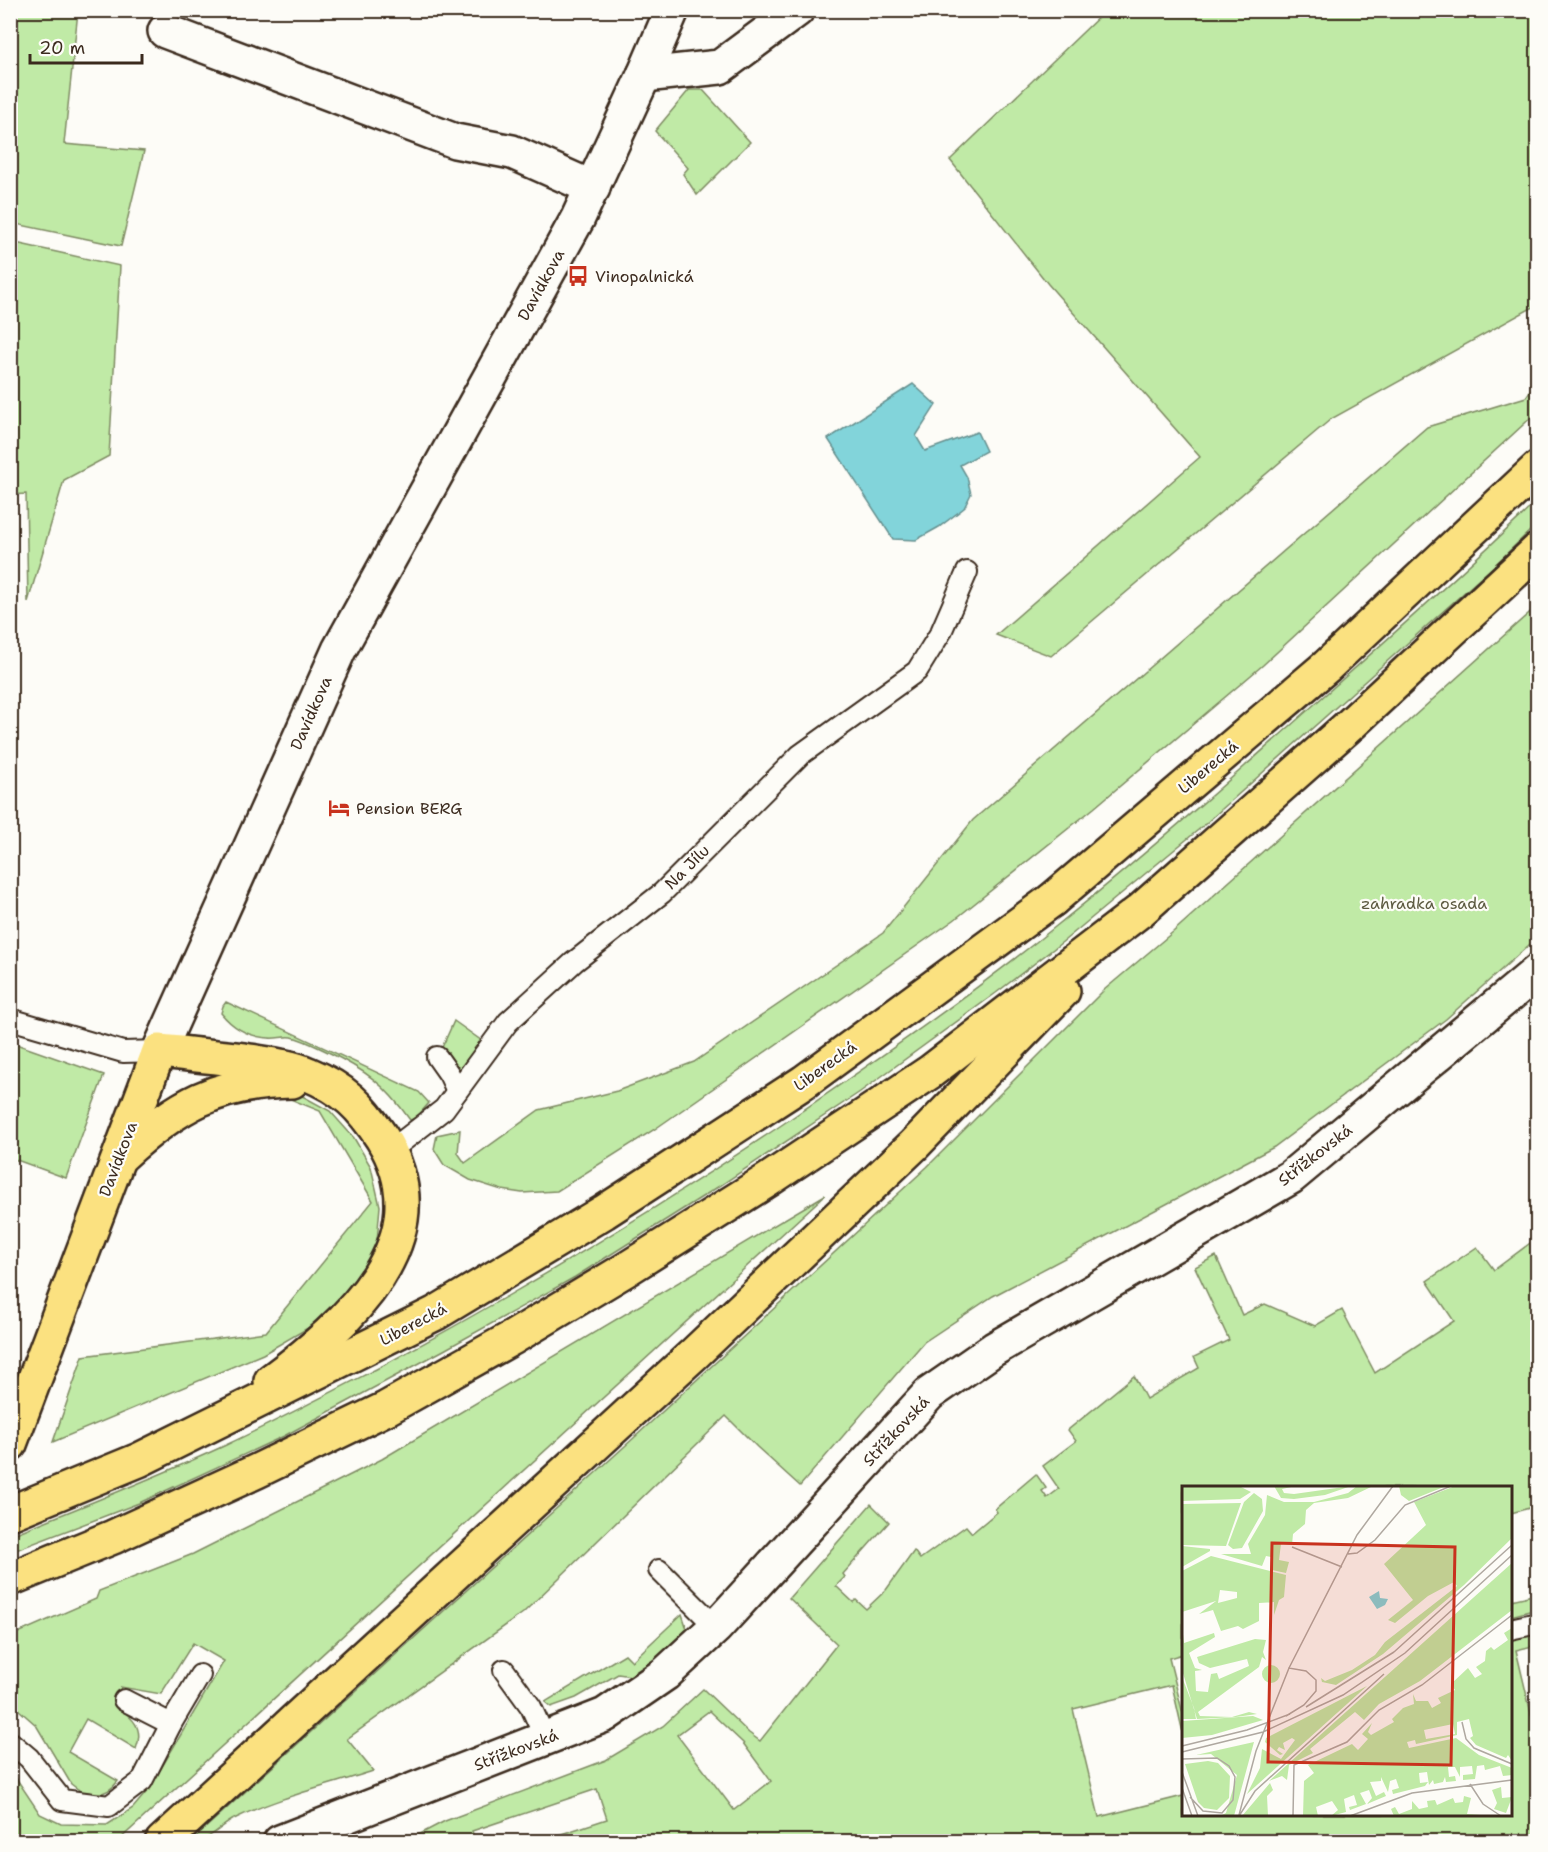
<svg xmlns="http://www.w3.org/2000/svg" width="1548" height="1852" viewBox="0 0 1548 1852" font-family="'Shantell Sans',sans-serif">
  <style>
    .green { fill: #c0eaa6; stroke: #7e8a62; stroke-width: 1.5; fill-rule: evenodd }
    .water { fill: #82d4da; stroke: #66908f; stroke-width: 1.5 }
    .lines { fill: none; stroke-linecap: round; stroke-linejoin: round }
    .service-casing { stroke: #3b2a1e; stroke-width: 24 }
    .minor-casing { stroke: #3b2a1e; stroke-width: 38 }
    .tertiary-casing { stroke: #3b2a1e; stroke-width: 38 }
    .primary-casing { stroke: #3b2a1e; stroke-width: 38 }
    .trunk-casing { stroke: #3b2a1e; stroke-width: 38 }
    .service { stroke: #fdfcf7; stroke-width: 20 }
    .minor { stroke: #fdfcf7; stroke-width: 33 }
    .tertiary { stroke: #fdfcf7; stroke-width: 33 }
    .primary { stroke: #fbe180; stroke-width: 33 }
    .trunk { stroke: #fbe180; stroke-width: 33 }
    .labels { text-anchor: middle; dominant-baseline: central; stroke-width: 4.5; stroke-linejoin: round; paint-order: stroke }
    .poi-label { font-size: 16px; fill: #3b2a1e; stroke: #fdfcf7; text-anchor: start }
    .street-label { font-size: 16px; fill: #3b2a1e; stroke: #fdfcf7 }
    .park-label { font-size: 16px; fill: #5c5a40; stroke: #fdfcf7 }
    .inset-road { fill: none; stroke: #afa8a0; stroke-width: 1.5 }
    .view { fill: #c8321e; fill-opacity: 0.15; stroke: #c8321e; stroke-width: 3 }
    .inset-edge { fill: none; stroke: #3b2a1e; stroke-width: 3 }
  </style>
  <rect width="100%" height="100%" fill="#fdfcf7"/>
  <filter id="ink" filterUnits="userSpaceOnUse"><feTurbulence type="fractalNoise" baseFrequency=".0167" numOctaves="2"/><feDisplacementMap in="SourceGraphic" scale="12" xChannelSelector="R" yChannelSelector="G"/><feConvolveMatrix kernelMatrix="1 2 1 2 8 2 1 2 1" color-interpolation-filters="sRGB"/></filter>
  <g filter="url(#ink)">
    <g class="green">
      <path d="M11,10L78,11L64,144L144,151L121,246L11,223Z"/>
      <path d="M1105,11H1537V305L1331,419L1051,656L996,635L1200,457L1048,284L950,160Z"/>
      <path d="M689,90H703L750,142L697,195L683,174L688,168L655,131Z"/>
      <path d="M11,242L120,266L109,456L64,480L28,602L26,494L10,495Z"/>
      <path d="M1537,381V412L1263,665L1094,808L954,920L655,1129L557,1191L522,1193L502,1190L470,1180L444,1165L434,1149L437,1135L460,1130L458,1153L465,1163L539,1110L617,1091L694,1062L883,933L973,820L1427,427L1526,397Z"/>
      <path d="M1537,501V524L1496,564L1203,826L1065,940L996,993L860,1092L721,1185L575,1277L444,1350L284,1436L139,1503L11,1552V1535C83,1506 155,1478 226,1445C279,1420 332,1392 384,1365C521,1291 654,1211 783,1124C875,1061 968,997 1055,927C1155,847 1250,762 1345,677C1410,619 1475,561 1537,501Z"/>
      <path d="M1537,606V938L1446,1019L1274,1147L993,1296L924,1342L800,1486L757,1447L726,1416L523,1613L347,1739L373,1771C328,1786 279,1797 236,1818C219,1826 210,1842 191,1841L636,1436L927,1167L1104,990L1173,932Z"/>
      <path d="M226,1002L419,1092L429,1103L416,1118L410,1120C385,1084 365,1070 326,1051C315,1046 304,1040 292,1037C284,1036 276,1039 269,1038C250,1037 233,1028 221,1013L223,1006Z"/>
      <path d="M454,1021L482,1041L461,1074L440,1052Z"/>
      <path d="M10,1044H16L104,1075L66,1178L11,1158Z"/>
      <path d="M295,1092L330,1111L354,1138L371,1167L380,1206L377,1241L366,1266L343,1298L320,1321L263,1354L53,1442L83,1356L266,1332L373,1201L320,1111L288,1098H261Z"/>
      <path d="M825,1195L118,1841H11L10,1769L40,1814L61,1824L107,1825L133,1808L149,1789L224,1661L193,1643L161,1694L121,1687L114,1704C131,1717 145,1726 136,1749L86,1719L68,1752L118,1781C106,1798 87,1798 71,1784L36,1725L11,1703V1636L96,1599L99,1591L193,1554L382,1459Z"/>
      <path d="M1537,1238V1506L1511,1513L1510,1488H1184L1183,1654L1169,1658L1183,1714V1733L1172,1685L1073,1709L1099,1817L1183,1796L1184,1814H1510L1511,1638L1537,1632V1645L1516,1650L1535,1730H1537V1841H540L607,1819L597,1789L472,1831L475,1841L405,1842L445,1821L606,1760L663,1726L703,1689L749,1733L760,1741L837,1644L789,1598L871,1504L889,1522L843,1574L845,1577L836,1586L853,1602L856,1600L866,1609L886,1590L914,1551L920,1559L966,1526L972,1533L997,1512L995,1509L1036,1474L1046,1488L1042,1491L1047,1498L1059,1489L1043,1466L1076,1441L1068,1430L1134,1376L1146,1399L1199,1368L1194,1357L1229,1340L1195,1267L1216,1256L1242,1315L1265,1304L1315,1326L1342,1310L1375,1373L1454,1321L1427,1281L1477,1247L1494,1270ZM709,1711L743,1743L771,1781L734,1810L677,1735Z"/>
      <path d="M1537,1594V1609L1511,1616V1600Z"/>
      <path d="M682,1614L689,1635L638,1677L618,1674L576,1698L551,1707L545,1702L625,1654L632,1661Z"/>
    </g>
    <path class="water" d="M913,384L936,405L916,436L925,451L977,432L986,451L960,465L967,477L971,494L964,508L939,527L916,540L893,539L828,439Z"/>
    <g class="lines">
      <defs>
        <g id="service">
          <path d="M10,1019L123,1052L159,1051"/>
          <path d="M437,1057L449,1074L457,1091"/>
          <path d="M390,1151L444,1109L508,1022L574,962L662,893L800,755L917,671L941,632L967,572"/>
          <path d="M659,1570L716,1627"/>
          <path d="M1510,1629L1538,1623"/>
          <path d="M504,1670L531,1707L545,1738"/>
          <path d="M124,1700L171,1724"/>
          <path d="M10,1742L29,1758L62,1800L109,1806L142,1781L171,1724L200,1675"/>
        </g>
        <g id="minor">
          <path d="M165,31L455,141L512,152L593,188"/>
          <path d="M644,75L720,67L797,10"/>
          <path d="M280,1842L605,1715L665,1674L716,1627L929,1394L994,1349L1291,1177L1538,971"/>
        </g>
        <path id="tertiary" d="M159,1051L339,650L578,218L644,75L672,10"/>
        <g id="primary">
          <path d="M122,1155C177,1105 217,1082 292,1081"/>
          <path d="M10,1444L159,1051C189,1054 220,1057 250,1061C269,1064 290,1066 308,1074C344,1089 361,1106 382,1138C445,1240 346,1325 271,1381"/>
          <path d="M10,1513L139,1460L436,1313L604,1212L804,1082L1052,900"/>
        </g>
        <g id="trunk">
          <path d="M1052,900L1327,666L1538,468"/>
          <path d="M10,1579L113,1537L257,1471L387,1408L512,1338L625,1270L768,1180L930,1072L1141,910L1351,724L1538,550"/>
          <path d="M162,1842L694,1354L914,1145L1063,991"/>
        </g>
      </defs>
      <use href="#service" class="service-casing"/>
      <use href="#minor" class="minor-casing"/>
      <use href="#tertiary" class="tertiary-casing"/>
      <use href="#primary" class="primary-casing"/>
      <use href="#trunk" class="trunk-casing"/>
      <use href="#service" class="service"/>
      <use href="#minor" class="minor"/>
      <use href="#tertiary" class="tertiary"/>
      <use href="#primary" class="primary"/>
      <use href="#trunk" class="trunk"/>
    </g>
  </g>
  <defs>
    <symbol id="bus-bare" viewBox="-9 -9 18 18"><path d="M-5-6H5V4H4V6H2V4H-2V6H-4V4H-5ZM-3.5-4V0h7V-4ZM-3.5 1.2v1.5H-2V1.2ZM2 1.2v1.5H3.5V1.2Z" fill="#c8321e" stroke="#fdfcf7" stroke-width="2.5" paint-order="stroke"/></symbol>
    <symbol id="hotel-bare" viewBox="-9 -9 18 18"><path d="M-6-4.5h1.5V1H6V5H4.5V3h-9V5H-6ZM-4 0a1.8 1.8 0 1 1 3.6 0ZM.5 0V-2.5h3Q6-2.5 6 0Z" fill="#c8321e" stroke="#fdfcf7" stroke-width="2.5" paint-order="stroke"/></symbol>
  </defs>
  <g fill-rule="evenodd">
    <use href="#bus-bare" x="563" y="261" width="30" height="30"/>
    <use href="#hotel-bare" x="324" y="793" width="30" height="30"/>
  </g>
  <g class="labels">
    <g class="poi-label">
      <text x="595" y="276">Vinopalnická</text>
      <text x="356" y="808">Pension BERG</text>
    </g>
    <g class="street-label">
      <text transform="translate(541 285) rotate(-61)">Davídkova</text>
      <text transform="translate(311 713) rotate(-66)">Davídkova</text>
      <text transform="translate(1208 767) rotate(-40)">Liberecká</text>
      <text transform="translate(687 867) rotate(-45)">Na Jílu</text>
      <text transform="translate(825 1066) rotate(-36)">Liberecká</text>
      <text transform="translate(1315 1155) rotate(-38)">Střížkovská</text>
      <text transform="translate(118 1159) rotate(-69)">Davídkova</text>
      <text transform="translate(413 1324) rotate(-28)">Liberecká</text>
      <text transform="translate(896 1431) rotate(-47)">Střížkovská</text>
      <text transform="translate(516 1750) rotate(-21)">Střížkovská</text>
    </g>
    <g class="park-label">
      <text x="1424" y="903">zahradka osada</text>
    </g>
  </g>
  <g transform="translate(1182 1486)">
    <rect width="330" height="330" fill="#fdfcf7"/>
    <path d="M0,0H57L69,6L58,13L0,15ZM92,0H114L100,3L102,7L112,8L169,0L143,9L112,13L99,12ZM175,0H191L166,12L132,17L124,24L123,38L111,48L110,59L99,58L97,74L107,76L104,87L90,84L89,71L84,70L80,80L39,68H69L66,58L83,29L85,9L102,16H132L166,7ZM217,0H264L227,15L219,9ZM273,0H330V52L282,99L201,168L154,199L140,196L139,192L143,195L170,184L193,169L203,156L275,100L272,96L246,110L213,137L206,134L231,114L202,78L244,39L232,16ZM72,7L80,13L81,25L60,62L51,63L46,59L62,16ZM59,17L44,60L0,59V18ZM0,60L28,63V65L0,81ZM29,70L104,89L102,111L97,114L92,129V116L77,117V135L61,143L56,140L39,145L31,124L17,128L34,115L0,126V85ZM38,104L55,106V112L36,117ZM330,77V124L238,195L197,218L182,234L173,226L128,263L131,267L107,279L105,294L100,290L87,295ZM0,139L2,157L32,147L33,151L7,167L13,182L20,184L13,185L14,205L26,206L29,188L35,187L37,193L67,180L65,173L28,182L17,177L15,171L73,153L84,154L81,166L84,174L80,171L77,181L16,226L18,230L50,231L67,226L75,228L54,231L15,233L0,184ZM330,142V275L326,269L324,272L294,259L288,252L291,250L287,233L275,236V249L234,258L233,254L225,256L227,262L274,252L297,269L330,282V289L321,290L318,280L303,284L302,279L295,280L293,293L281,294V289L291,288L290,280L278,281V291L273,281H266L267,291L273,290L274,295L264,296L263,291L261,296L252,298L251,294L247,299L245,286L237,287L238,297L246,296L243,300L211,308L210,304L217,302L214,293L208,295L206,306L199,291V295L188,296L194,310L202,306L204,310L185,318L190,312L187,304L178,307L184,318L168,324L167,321L175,319L172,309L162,313L164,326L149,330L156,324L150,315L134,321L136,330H121L122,295L132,287L126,279L170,258L176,264L186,253L180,248L190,237L186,246L189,249L212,236L210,233L221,222L232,218L231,208L234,215H246L250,222L259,217L256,212L273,204L269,198L286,182L293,192L300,188L294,181L303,175L304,165L309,161L312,164L326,154L322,147ZM271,238L273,248L244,253L242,244ZM80 188a9 9 0 1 1 18 0a9 9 0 1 1-18 0ZM0,191L12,222L14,233H0ZM185,200L65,308L78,282L80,263L99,273L113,254L110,252L101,257L103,264L97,261L95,264L101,268L98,269L83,256L84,252ZM71,230L81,234L30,249L0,252V235ZM72,256L52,330H38L44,327L55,289L29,268L14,269ZM26,275L36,277L48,290L47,312L35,324L22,322L16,316L3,278ZM88,297L91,304L85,310L86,330H60ZM319,301L320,312L330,311L324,327L312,323L315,317L310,304ZM282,310L289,312L285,328L313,330H212L209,323L213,321L217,328L230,323V315L237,323L246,321L245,315L253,314L255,319L271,312L273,317L281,316Z" fill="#c0eaa6" fill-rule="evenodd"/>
    <path d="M197,105L198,112L206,113L203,119L195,123L187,111Z" fill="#82d4da"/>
    <path class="inset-road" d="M110,61L160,81M166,68L175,67L193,54L223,19L269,0M212,166L330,59M107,182L175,49L211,0M124,221L212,166M280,236L284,253L292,262L330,278M0,260L65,244L108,228M0,266L81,246L161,209L223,167L330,69M0,273L35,272L47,280L53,291L51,314L40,327L21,325L8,311M0,286L16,330M288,298L301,318L319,330M0,302L10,330M57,329L74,265L107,182L124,185L134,194V205L122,219L104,230M57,330L73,305L202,188M111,330L112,279L165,256L197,224L240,199L330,129M168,330L230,307L330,294"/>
    <path class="view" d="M90,57L273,61L269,279L86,276Z"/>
    <rect width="330" height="330" class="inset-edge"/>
  </g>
  <rect width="1548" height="1852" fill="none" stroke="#fdfcf7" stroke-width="36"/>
  <rect x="18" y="18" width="1512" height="1816" fill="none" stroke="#3b2a1e" stroke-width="2" filter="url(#ink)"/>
  <path d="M30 54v9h112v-9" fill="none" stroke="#3b2a1e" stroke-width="3"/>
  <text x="39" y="54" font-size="18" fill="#3b2a1e" stroke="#fdfcf7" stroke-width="4.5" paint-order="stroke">20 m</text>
</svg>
